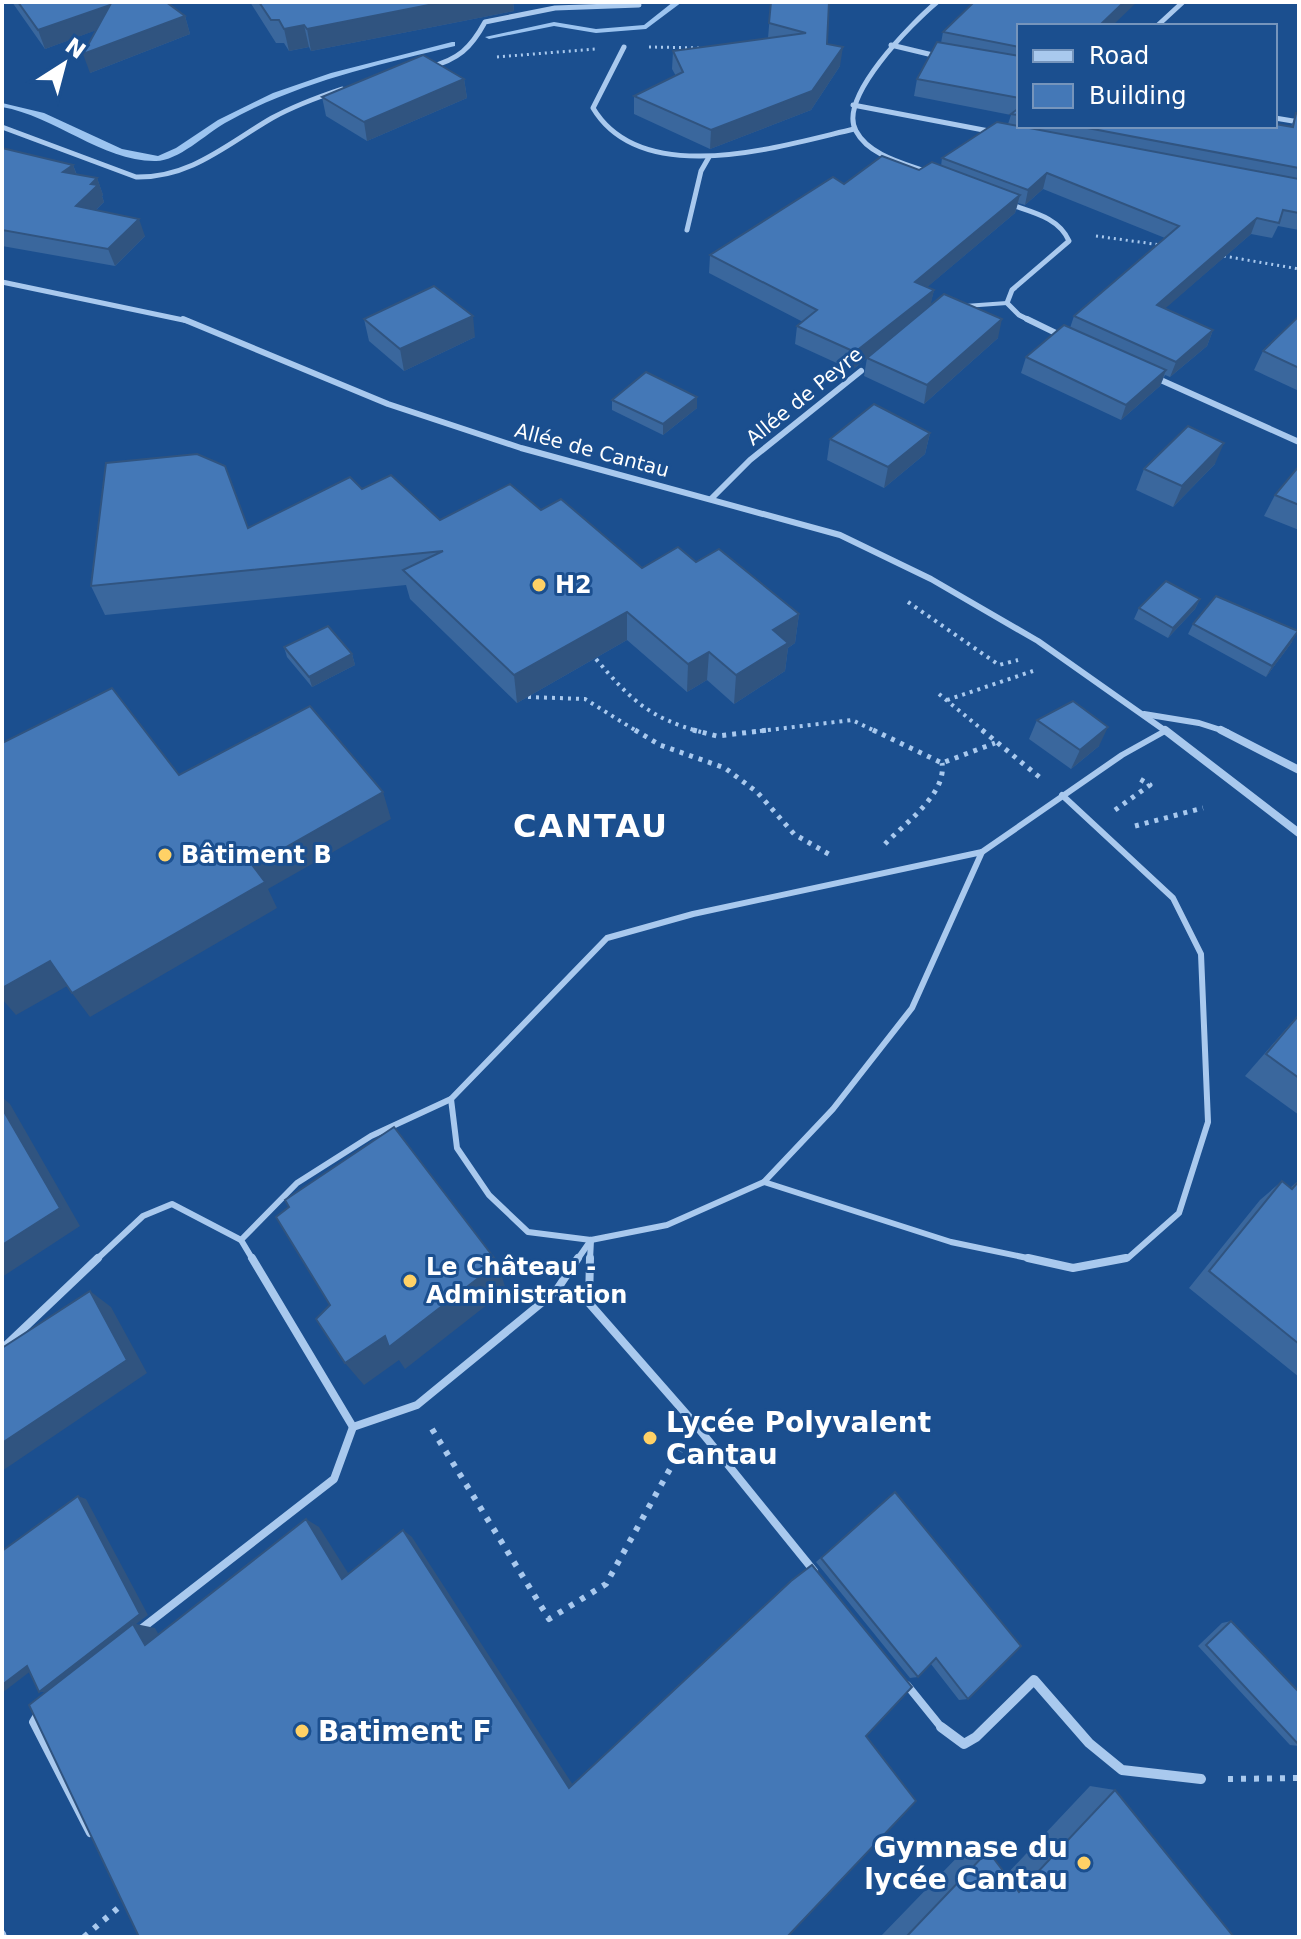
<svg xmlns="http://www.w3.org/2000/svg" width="1301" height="1939" viewBox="0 0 1301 1939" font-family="'DejaVu Sans',sans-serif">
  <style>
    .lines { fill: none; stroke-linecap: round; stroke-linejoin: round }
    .stream { fill: #9cc4f0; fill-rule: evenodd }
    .path-far3 { stroke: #a9c9ee; stroke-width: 3; stroke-dasharray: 2 4; stroke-linecap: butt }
    .path-far2 { stroke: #a9c9ee; stroke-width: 4; stroke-dasharray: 3 5; stroke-linecap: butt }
    .path-far1 { stroke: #a9c9ee; stroke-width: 5; stroke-dasharray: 4 6; stroke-linecap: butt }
    .path { stroke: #a9c9ee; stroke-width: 6; stroke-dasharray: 5 8; stroke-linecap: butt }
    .lane-far2 { stroke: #a9c9ee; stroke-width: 4 }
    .lane-far1 { stroke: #a9c9ee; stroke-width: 6 }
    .lane { stroke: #a9c9ee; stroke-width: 8 }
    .street-far3 { stroke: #a9c9ee; stroke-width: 5 }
    .street-far2 { stroke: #a9c9ee; stroke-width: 6 }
    .street-far1 { stroke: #a9c9ee; stroke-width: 8 }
    .street { stroke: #a9c9ee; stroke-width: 10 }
    .wall { fill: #3a679d }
    .shaded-wall { fill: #305480 }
    .building { fill: #4478b7; stroke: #305480; stroke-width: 2 }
    .poi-dot { fill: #ffd166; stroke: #1b4f8f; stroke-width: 3 }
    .labels { text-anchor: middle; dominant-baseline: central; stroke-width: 6; stroke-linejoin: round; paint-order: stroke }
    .far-street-label { font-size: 20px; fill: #fff; stroke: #1b4f8f }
    .poi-label { font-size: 24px; font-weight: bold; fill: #fff; stroke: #1b4f8f; text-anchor: start }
    .near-poi-label { font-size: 28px; font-weight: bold; fill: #fff; stroke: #1b4f8f; text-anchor: start }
    .district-label { font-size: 32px; font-weight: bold; letter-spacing: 2px; fill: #fff; stroke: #1b4f8f }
  </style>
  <rect width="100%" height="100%" fill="#1b4f8f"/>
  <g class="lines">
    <g class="stream">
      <path d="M673,2H682L646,29L596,33L554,26L489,39L485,37L554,22L596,29L644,25Z"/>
      <path d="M452,42H455V46C376,65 296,83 225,123C206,134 178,161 156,161C103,162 55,116 2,107V103L44,113L122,149L158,156L176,148L218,120L273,93L331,73Z"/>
    </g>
    <g class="path-far3">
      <path d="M649,47L703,48"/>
      <path d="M497,57L595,49"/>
      <path d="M1096,236L1161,245"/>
      <path d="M1218,255L1299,269"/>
    </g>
    <g class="path-far2">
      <path d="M908,602L999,665L1018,660"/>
      <path d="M596,659C630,699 649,718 701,732"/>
      <path d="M939,694L985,732"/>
      <path d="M528,697L585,699L638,732"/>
      <path d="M947,700L1033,671"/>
      <path d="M752,732L852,720L877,732"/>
    </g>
    <g class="path-far1">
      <path d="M635,730L660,745L725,768L757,792L794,834L832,856"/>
      <path d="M693,730L717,736L769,730"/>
      <path d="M873,730L942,763L995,743"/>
      <path d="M982,730L1043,780"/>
      <path d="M1115,810L1150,785L1138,778"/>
      <path d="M1135,826L1203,808"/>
      <path d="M885,844C905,823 947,794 942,763"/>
    </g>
    <g class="path">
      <path d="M432,1429L549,1619L606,1584L680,1451"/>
      <path d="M1228,1779L1299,1778"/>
      <path d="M84,1937L125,1902"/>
    </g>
    <path class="lane-far2" d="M965,306L1007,303"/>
    <g class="lane-far1">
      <path d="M1062,795L1173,898L1201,954L1208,1122L1179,1213L1128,1258L1115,1260"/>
      <path d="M982,852L912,1008L833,1109L764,1182L667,1225L591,1240L528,1232L489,1195L457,1148L451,1099L607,938L693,914Z"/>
      <path d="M982,852L1122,755L1165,731"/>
      <path d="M764,1182L951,1242L1037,1260"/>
      <path d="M96,1260L143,1216L172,1204L241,1240"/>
      <path d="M253,1260L241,1240L297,1183L371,1136L451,1099"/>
      <path d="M577,1260L591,1240"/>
      <path d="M590,1260L591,1240"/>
    </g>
    <g class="lane">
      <path d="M252,1258L353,1427L417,1405L556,1291L578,1258"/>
      <path d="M590,1258L589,1303L695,1424L814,1571"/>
      <path d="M1028,1258L1073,1268L1126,1258"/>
      <path d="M2,1349L98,1258"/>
      <path d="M141,1629L334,1479L353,1427"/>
      <path d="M907,1685L941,1727"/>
      <path d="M39,1712L33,1722L90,1833"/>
      <path d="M2,1934L3,1937"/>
    </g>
    <g class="street-far3">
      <path d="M1157,26L1183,2"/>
      <path d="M891,45L941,57"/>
      <path d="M624,47L593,108C642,190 781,146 854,129"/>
      <path d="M429,67C458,60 471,48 485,22L555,8L639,5"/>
      <path d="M853,105L994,132"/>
      <path d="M1275,118L1299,122"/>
      <path d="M2,127L136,177C191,178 227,144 272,118C294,106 318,97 342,89"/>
      <path d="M930,173C906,164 869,156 856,131C837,98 912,23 937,2"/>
      <path d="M1009,204C1031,212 1059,217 1069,241L1012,290L1007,303L1019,315L1031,321"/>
      <path d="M687,230L701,171L709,157"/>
      <path d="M2,282L188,321"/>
    </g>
    <g class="street-far2">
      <path d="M183,319L388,404L521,448L840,535L931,579L1038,641L1167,732"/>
      <path d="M1027,319L1064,337"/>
      <path d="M1154,377L1299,442"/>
      <path d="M711,499L750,460L861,371"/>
      <path d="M1144,714L1199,723L1227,732"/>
    </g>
    <g class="street-far1">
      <path d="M1165,730L1299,833"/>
      <path d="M1221,730L1299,770"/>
    </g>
    <path class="street" d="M941,1727L964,1744L976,1737L1034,1680L1089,1743L1122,1770L1201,1779"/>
  </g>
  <g class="wall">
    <path d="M12,2H166L185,16L190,34L90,73L96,30L45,49Z"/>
    <path d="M250,2H513L514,11L311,51L309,47L289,51L284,43H276Z"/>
    <path d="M771,2L840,66L811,110L710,149L634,114V96L676,76L672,69L673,51L768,38Z"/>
    <path d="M1019,26V126L1291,127L1296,113L1299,114V230L1278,226L1272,238L1251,234L1165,308L1213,330L1207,346L1170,377L1165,375L1160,386L1121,420L1021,373L1026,357L1070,328L1074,316L1165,238L1043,189L1025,205L1018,203L1015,213L927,287L934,290L930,305L998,338L924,404L864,376L867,358L852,370L795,344L797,326L803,322L709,273L710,255L844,184L941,166L942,158L1008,124L1011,115L914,96L917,79L941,43L943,32Z"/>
    <path d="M464,79L467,98L367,141L326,116L322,97Z"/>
    <path d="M2,148L73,165L77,175L97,178L103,195L102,196L104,202L96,210L145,236L115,266L2,246Z"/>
    <path d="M1299,316V391L1254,370L1263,351Z"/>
    <path d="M364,319L475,337L404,371L369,341Z"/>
    <path d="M612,400L697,408L663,435L612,410Z"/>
    <path d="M930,433L925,454L884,488L827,460L830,439Z"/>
    <path d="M1215,464L1173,507L1136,490L1144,469Z"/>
    <path d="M1299,466V530L1264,516L1275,495Z"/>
    <path d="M362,489L440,520L541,510L642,568L696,562L799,614L795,643L788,648L785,671L734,704L707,680L687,692L627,640L517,703L410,599L406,585L105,615L91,586L248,528Z"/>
    <path d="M1200,599L1195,609L1168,638L1134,619L1139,608Z"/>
    <path d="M1193,624L1292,642L1266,677L1188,634Z"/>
    <path d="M284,647L352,654L355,665L312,687L287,657Z"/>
    <path d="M1037,720L1099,746L1071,769L1029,739Z"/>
    <path d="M1299,1014V1115L1245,1076Z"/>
    <path d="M1299,1180V1377L1189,1288L1260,1200L1282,1181L1290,1188Z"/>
    <path d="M895,1492L968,1699L959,1700L931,1664L918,1677L910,1678L816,1562Z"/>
    <path d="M1231,1621L1299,1692V1746L1290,1745L1198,1646L1222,1623Z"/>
    <path d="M1090,1786L1115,1790L1234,1937H880L970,1844L988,1851L1006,1875Z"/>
  </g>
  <g class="shaded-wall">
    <path d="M444,2H513L514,11L311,51L307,29Z"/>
    <path d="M1124,2H1137L1112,26H1099Z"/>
    <path d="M110,5L116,23L45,49L38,30Z"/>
    <path d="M185,16L190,34L90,73L83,54Z"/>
    <path d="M304,25L309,47L289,51L284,29Z"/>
    <path d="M843,47L840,66L811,110L710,149L711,130Z"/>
    <path d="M464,79L467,98L367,141L364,122Z"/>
    <path d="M73,165L79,182L63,172Z"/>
    <path d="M1047,173L1043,189L1025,205L1028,190Z"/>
    <path d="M97,178L103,195L102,196L104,202L82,223L76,206L91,184Z"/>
    <path d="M1020,195L1015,213L912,300L915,282Z"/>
    <path d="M1257,218L1251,234L1152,320L1157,305Z"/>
    <path d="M139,219L145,236L115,266L108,249Z"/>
    <path d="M934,290L930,308L852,370L855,352Z"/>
    <path d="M473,316L475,337L404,371L400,349Z"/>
    <path d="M1002,319L998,338L924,404L927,385Z"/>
    <path d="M1213,330L1207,346L1170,377L1176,362Z"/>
    <path d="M1166,370L1160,386L1121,420L1126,405Z"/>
    <path d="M697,397V408L663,435V424Z"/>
    <path d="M930,433L925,454L884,488L888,467Z"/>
    <path d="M1224,443L1215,464L1173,507L1182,486Z"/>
    <path d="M1200,599L1195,609L1168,638L1173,628Z"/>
    <path d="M627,612V640L517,703L514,675Z"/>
    <path d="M799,614L795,643L788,648L785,671L734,704L736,675L773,630Z"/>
    <path d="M1298,631L1292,642L1266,677L1272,666Z"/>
    <path d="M709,652L707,680L687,692L688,664Z"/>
    <path d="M352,654L355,665L312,687L309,677Z"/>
    <path d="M1108,727L1099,746L1071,769L1080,750Z"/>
    <path d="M383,792L391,819L268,889L277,908L90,1017L72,993L253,866Z"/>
    <path d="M50,961L69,985L16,1015L2,999V988Z"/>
    <path d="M2,1097L10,1104L80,1226L2,1277Z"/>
    <path d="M498,1263L506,1290L405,1369L399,1360L364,1385L345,1363Z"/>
    <path d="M90,1291L111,1307L147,1373L2,1471V1443Z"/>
    <path d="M78,1496L86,1499L148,1615L136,1624L155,1628L166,1648L49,1692H39Z"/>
    <path d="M306,1519L319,1527L355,1584L342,1579Z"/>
    <path d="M403,1530L412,1537L573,1785L569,1788Z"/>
    <path d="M27,1666L36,1667L2,1693V1685Z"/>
  </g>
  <g class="building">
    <path d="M18,2H166L185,16L83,54L110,5L38,30Z"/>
    <path d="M259,2H444L307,29L304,25L284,29L279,20H271Z"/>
    <path d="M771,2H829L827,44L843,47L812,91L711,130L634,96L683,72L673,51L806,33L769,23Z"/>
    <path d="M974,2L983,3L985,2H1124L1099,26H1019V47L943,32Z"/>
    <path d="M937,42L1019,56V98L917,79Z"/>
    <path d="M423,55L464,79L364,122L322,97Z"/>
    <path d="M1019,108V115L1011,114Z"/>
    <path d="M1296,113L1299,114V168L1077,126H1275V124L1293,127Z"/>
    <path d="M997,122L1299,179V213L1283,210L1279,223L1257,218L1157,305L1213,330L1176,362L1074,316L1179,226L1047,173L1028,190L942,158Z"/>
    <path d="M2,148L73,165L63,172L97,178L91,184L98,185L76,206L139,219L108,249L2,230Z"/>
    <path d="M882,156L919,170L932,162L1020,195L915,282L934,290L855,352L797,326L817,310L710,255L833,177L844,184Z"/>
    <path d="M434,286L473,316L400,349L364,319Z"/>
    <path d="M944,294L1002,319L927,385L867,358Z"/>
    <path d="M1299,316V368L1263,351Z"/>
    <path d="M1064,325L1166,370L1126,405L1026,357Z"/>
    <path d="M646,372L697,397L663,424L612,400Z"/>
    <path d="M874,404L930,433L888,467L830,439Z"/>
    <path d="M1188,426L1224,443L1182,486L1144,469Z"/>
    <path d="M197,454L225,466L248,528L350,477L362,489L391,475L440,520L510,484L541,510L561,499L642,568L678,547L696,562L719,549L799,614L773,630L788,643L736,675L709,652L688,664L627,612L514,675L403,570L443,551L91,586L106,463Z"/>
    <path d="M1299,466V505L1275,495Z"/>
    <path d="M1166,581L1200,599L1173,628L1139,608Z"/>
    <path d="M1216,596L1298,631L1272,666L1193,624Z"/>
    <path d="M328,626L352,654L309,677L284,647Z"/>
    <path d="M112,688L179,775L310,706L383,792L253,866L265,882L72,993L50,961L2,988V743Z"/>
    <path d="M1073,701L1108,727L1080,750L1037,720Z"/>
    <path d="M1299,1015V1078L1266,1054Z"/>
    <path d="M2,1108L60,1208L2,1245Z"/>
    <path d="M394,1127L498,1263L389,1347L385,1336L345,1363L316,1319L330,1305L276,1217L289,1207L285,1200Z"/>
    <path d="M1282,1181L1292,1189L1299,1181V1344L1209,1271Z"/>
    <path d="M90,1291L127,1360L2,1443V1348Z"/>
    <path d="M895,1492L1021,1646L968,1699L936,1658L918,1677L821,1558Z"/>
    <path d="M78,1496L140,1614L39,1692L27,1666L2,1685V1551Z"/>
    <path d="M306,1519L342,1579L403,1530L569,1788L791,1581L812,1565L912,1687L866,1736L916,1801L787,1937H139L29,1705L133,1624L145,1645Z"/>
    <path d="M1231,1621L1299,1692V1745L1206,1645Z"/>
    <path d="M1115,1790L1234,1937H906L988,1851L1019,1892Z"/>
  </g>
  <g class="poi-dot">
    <circle cx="539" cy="585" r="8"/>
    <circle cx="165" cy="855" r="8"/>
    <circle cx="410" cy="1281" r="8"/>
    <circle cx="650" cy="1438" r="8"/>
    <circle cx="302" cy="1731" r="8"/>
    <circle cx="1084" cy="1863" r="8"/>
  </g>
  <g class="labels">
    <g class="far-street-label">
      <text transform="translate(804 396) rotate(-39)">Allée de Peyre</text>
      <text transform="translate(592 450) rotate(15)">Allée de Cantau</text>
    </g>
    <g class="poi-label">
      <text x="555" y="585">H2</text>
      <text x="181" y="855">Bâtiment B</text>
      <text x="426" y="1267">Le Château -<tspan x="426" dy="28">Administration</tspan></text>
    </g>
    <g class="near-poi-label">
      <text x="666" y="1422">Lycée Polyvalent<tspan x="666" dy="32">Cantau</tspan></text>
      <text x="318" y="1731">Batiment F</text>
      <text x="1068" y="1847" text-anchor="end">Gymnase du<tspan x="1068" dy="32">lycée Cantau</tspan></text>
    </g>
    <g class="district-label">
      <text x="591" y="826">CANTAU</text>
    </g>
  </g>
  <rect width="1301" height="1939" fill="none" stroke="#ffffff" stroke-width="8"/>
  <rect x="1017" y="24" width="260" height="104" fill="#1b4f8f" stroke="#7695bc" stroke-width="2"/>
  <rect x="1033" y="50" width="40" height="12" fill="#a9c9ee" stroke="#7695bc" stroke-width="2"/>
  <text x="1089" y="64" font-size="24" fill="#ffffff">Road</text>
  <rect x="1033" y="84" width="40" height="24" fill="#4478b7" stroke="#7695bc" stroke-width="2"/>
  <text x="1089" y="104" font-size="24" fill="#ffffff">Building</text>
  <g transform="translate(64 64) rotate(36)" stroke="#1b4f8f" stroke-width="6" paint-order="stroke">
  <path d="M0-6L14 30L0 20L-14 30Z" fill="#ffffff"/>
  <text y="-12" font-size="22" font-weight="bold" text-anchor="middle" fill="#ffffff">N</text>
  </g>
</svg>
